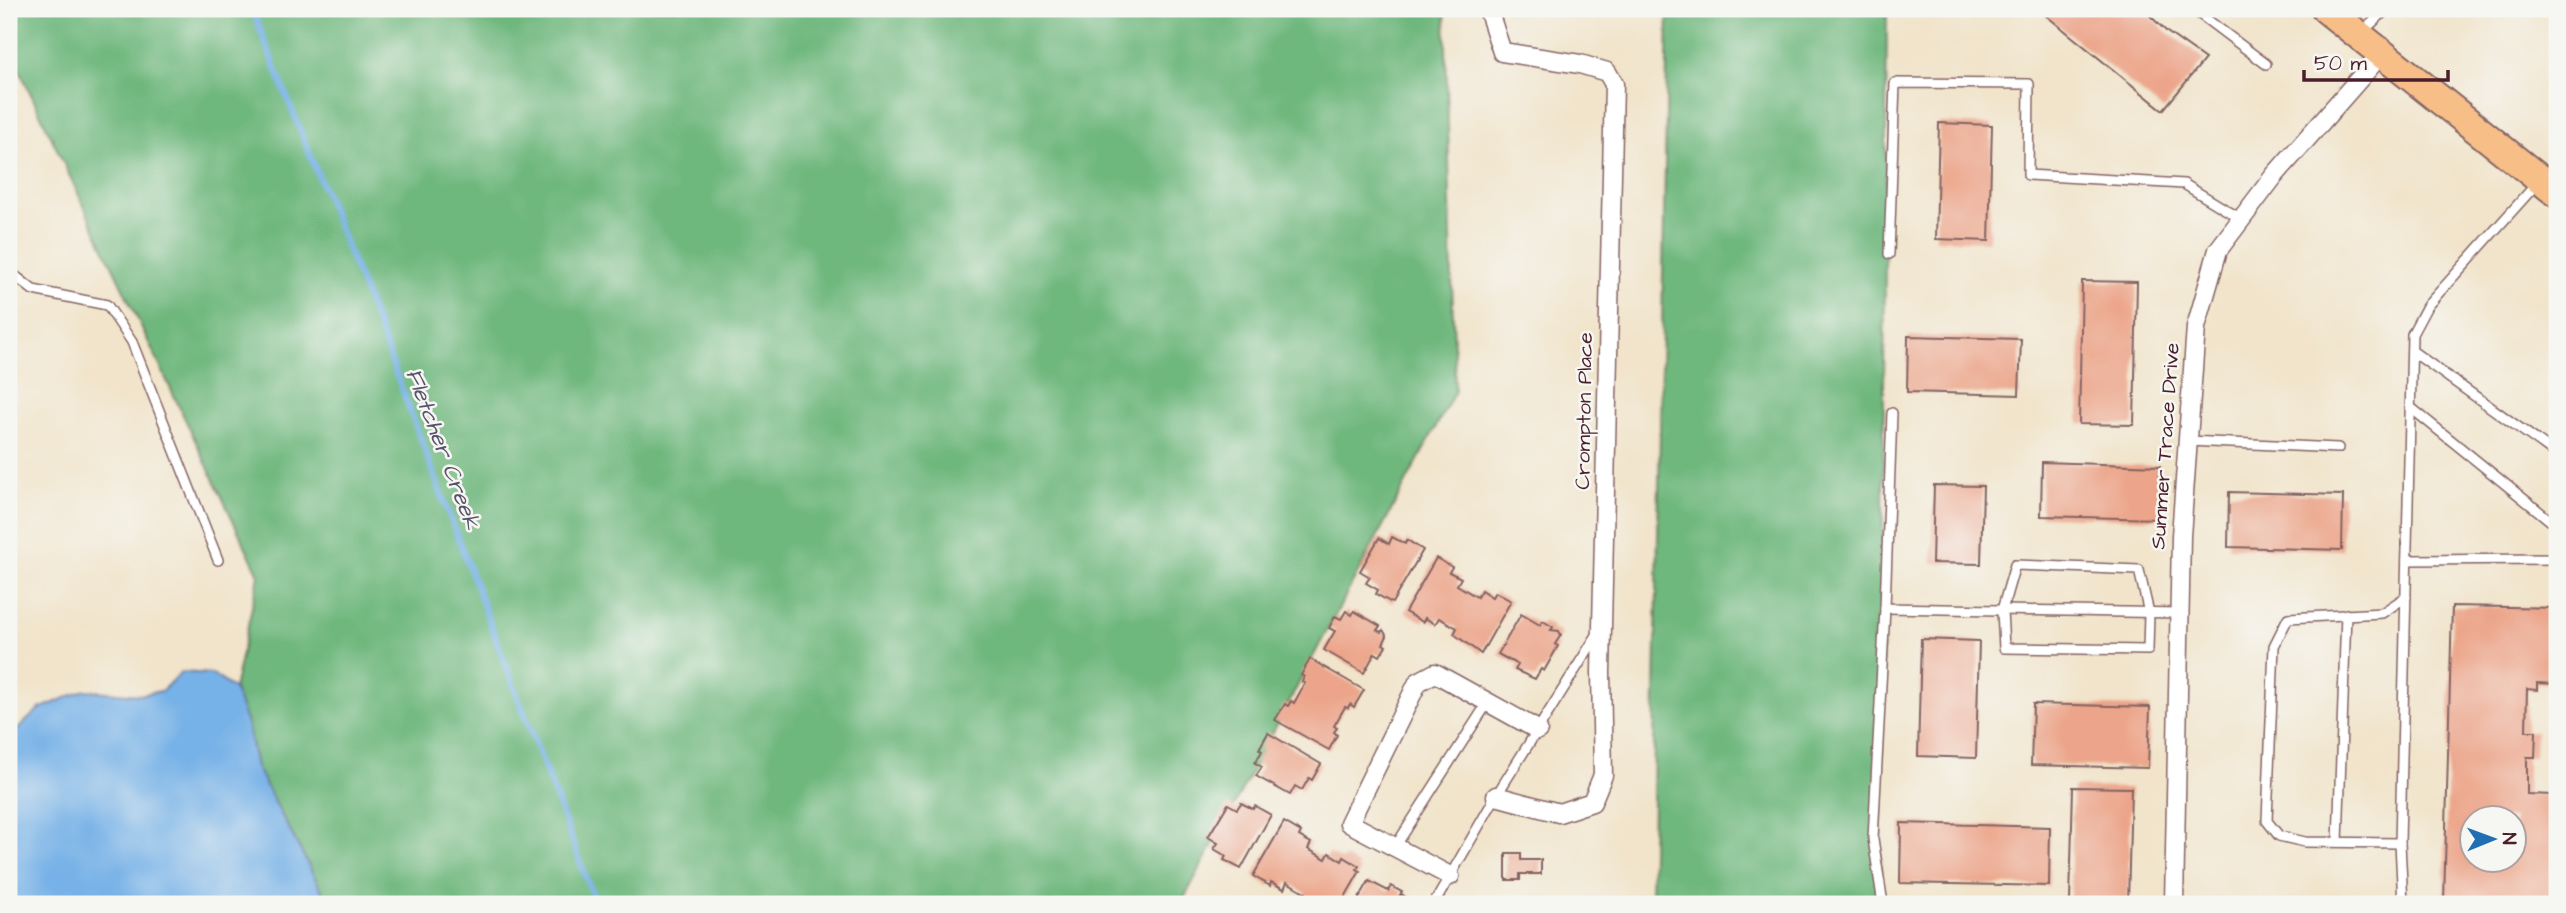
<svg xmlns="http://www.w3.org/2000/svg" width="2566" height="913" viewBox="0 0 2566 913" font-family="'Architects Daughter',sans-serif">
  <style>
    .forest { fill: #6eb77d; stroke: #5c6b54; stroke-width: 2 }
    .water { fill: #76b1e7; stroke: #606889; stroke-width: 2 }
    .lines { fill: none; stroke-linecap: round; stroke-linejoin: round }
    .stream { stroke: #76b1e7; stroke-width: 6 }
    .building { fill: #eca58a; fill-rule: evenodd }
    .lane-casing { stroke: #846463; stroke-width: 12 }
    .street-casing { stroke: #846463; stroke-width: 21 }
    .primary-casing { stroke: #846463; stroke-width: 32 }
    .lane { stroke: #fff; stroke-width: 9 }
    .street { stroke: #fff; stroke-width: 18 }
    .primary { stroke: #f7be88; stroke-width: 28 }
    .labels { text-anchor: middle; dominant-baseline: central; stroke-width: 5; stroke-linejoin: round; paint-order: stroke }
    .street-label { font-size: 21px; fill: #4a1f2b; stroke: #f6f6f2 }
    .water-label { font-size: 23px; font-style: italic; fill: #59526d; stroke: #f6f6f2 }
  </style>
  <rect width="100%" height="100%" fill="#f6f6f2"/>
  <filter id="ink" filterUnits="userSpaceOnUse"><feTurbulence type="fractalNoise" baseFrequency=".0143" numOctaves="2"/><feDisplacementMap in="SourceGraphic" scale="14" xChannelSelector="R" yChannelSelector="G"/><feConvolveMatrix kernelMatrix="1 2 1 2 8 2 1 2 1" color-interpolation-filters="sRGB"/></filter>
  <filter id="wash" filterUnits="userSpaceOnUse"><feTurbulence type="fractalNoise" baseFrequency=".00686" numOctaves="4" result="noise"/><feDisplacementMap in="SourceGraphic" scale="28" xChannelSelector="R" yChannelSelector="G"/><feGaussianBlur stdDeviation="1.57" result="paint"/><feColorMatrix in="noise" values="0 0 0 0 0 0 0 0 0 0 0 0 0 0 0 0 0 1.4 0 .05"/><feComposite in="paint" operator="in"/></filter>
  <g filter="url(#wash)">
    <rect width="100%" height="100%" fill="#f1e4cb"/>
    <g class="forest">
      <path d="M9,9H1445L1455,391L1181,904H329L256,767L247,724L234,689L259,575L9,48Z"/>
      <path d="M1668,9H1887L1880,904H1651Z"/>
    </g>
    <path class="water" d="M182,672L212,674L234,689L247,724L256,767L329,904H9V737L39,709L85,690L139,695L161,691Z"/>
    <g class="lines">
      <path class="stream" d="M252,9L378,326L596,904"/>
    </g>
    <g id="blocks">
      <g class="building">
        <path d="M2038,9H2143L2167,32L2205,59L2163,110Z"/>
        <path d="M1939,123L1992,125L1989,241L1936,239Z"/>
        <path d="M2082,281L2137,282L2134,425L2079,424Z"/>
        <path d="M1908,336L2021,339L2019,395L1907,392Z"/>
        <path d="M2042,462L2160,466L2159,519L2041,516Z"/>
        <path d="M1934,485L1983,486L1981,564L1932,563Z"/>
        <path d="M2229,492L2343,495L2342,550L2228,547Z"/>
        <path d="M1392,537L1405,544L1407,540L1423,550L1392,603L1376,594L1378,590L1366,583L1370,577L1360,571L1379,538L1389,544Z"/>
        <path d="M1436,558L1452,567L1449,572L1461,578L1457,585L1477,597L1481,590L1492,597L1495,592L1511,601L1481,654L1454,634L1457,628L1439,618L1435,624L1425,618L1423,622L1405,612Z"/>
        <path d="M2452,606L2557,608V684L2537,683V690L2527,689L2526,731H2536L2535,757H2527V794L2555,795L2557,904L2444,902ZM2472,818H2514V860H2472Z"/>
        <path d="M1346,611L1352,615L1354,611L1380,626L1377,630L1381,632L1383,630L1387,636L1383,644L1386,646L1380,656L1375,653L1364,673L1324,650L1335,631L1329,628L1335,616L1341,619Z"/>
        <path d="M1521,614L1540,625L1543,621L1553,627L1551,630L1559,631L1561,635L1555,644L1558,646L1544,671L1541,669L1535,679L1515,670L1518,665L1498,654Z"/>
        <path d="M1921,639L1979,641L1976,758L1918,756Z"/>
        <path d="M1310,659L1364,690L1354,707L1350,704L1348,708L1345,707L1334,726L1337,728L1334,732L1337,735L1329,750L1275,720L1285,704L1288,706L1291,701L1294,703L1305,683L1302,682L1304,677L1301,675Z"/>
        <path d="M2033,704L2150,707L2148,768L2031,765Z"/>
        <path d="M1268,733L1321,764L1312,780L1309,778L1302,790L1295,786L1290,795L1256,776L1262,767L1255,763L1262,751L1259,749Z"/>
        <path d="M2073,787L2131,788L2128,904L2070,902Z"/>
        <path d="M1241,803L1253,809L1255,806L1271,815L1241,869L1224,860L1226,856L1214,849L1218,843L1208,837L1228,804L1237,809Z"/>
        <path d="M1284,822L1301,832L1299,836L1311,843L1308,849L1326,859L1329,853L1342,861L1344,857L1359,866L1357,869L1360,871L1341,904H1311L1303,899L1306,893L1287,882L1284,889L1271,882L1270,886L1253,876Z"/>
        <path d="M1901,823L2050,827L2049,886L1900,883Z"/>
        <path d="M1506,853H1521V860H1541V874H1520V880H1506Z"/>
        <path d="M1369,881L1388,891L1391,886L1402,892L1400,895H1403L1409,900L1407,904H1356Z"/>
      </g>
    </g>
  </g>
  <g filter="url(#ink)">
    <use href="#blocks" fill-opacity="0" stroke="#846463" stroke-width="2"/>
    <g class="lines">
      <defs>
        <g id="lane">
          <path d="M2193,9L2266,64"/>
          <path d="M2360,34L2387,9"/>
          <path d="M1889,254L1895,83L2029,84L2028,175L2184,184L2241,219"/>
          <path d="M9,271L33,290L107,305L132,342L218,560"/>
          <path d="M2412,351L2557,455"/>
          <path d="M2410,407L2557,526"/>
          <path d="M1892,413L1885,608L2180,613"/>
          <path d="M2188,441L2338,448"/>
          <path d="M2407,560L2557,559"/>
          <path d="M2015,565L2139,570L2149,613L2148,650L2004,648L2002,610Z"/>
          <path d="M2338,842L2346,614"/>
          <path d="M2400,843L2305,842L2279,836L2267,821L2274,646L2288,618L2382,613L2406,597"/>
          <path d="M1395,847L1488,702"/>
          <path d="M1434,904L1496,796L1599,632"/>
          <path d="M1883,904L1873,839L1885,608"/>
          <path d="M2403,904L2400,843L2412,334L2427,306L2539,181"/>
        </g>
        <g id="street">
          <path d="M1488,9L1502,52L1580,64L1607,72L1614,84L1601,672L1603,775L1592,802L1559,813L1496,796"/>
          <path d="M1450,876L1349,823L1418,682L1435,673L1538,730"/>
          <path d="M2174,904L2181,536L2196,327L2218,250L2274,176L2382,53"/>
        </g>
        <path id="primary" d="M2326,9L2557,193"/>
      </defs>
      <use href="#lane" class="lane-casing"/>
      <use href="#street" class="street-casing"/>
      <use href="#primary" class="primary-casing"/>
      <use href="#lane" class="lane"/>
      <use href="#street" class="street"/>
      <use href="#primary" class="primary"/>
    </g>
  </g>
  <g class="labels">
    <g class="street-label">
      <text transform="translate(1584 411) rotate(-89)">Crompton Place</text>
      <text transform="translate(2165 446) rotate(-86)">Summer Trace Drive</text>
    </g>
    <g class="water-label">
      <text transform="translate(443 449) rotate(69)">Fletcher Creek</text>
    </g>
  </g>
  <rect width="2566" height="913" fill="none" stroke="#f6f6f2" stroke-width="35"/>
  <g transform="translate(2493 839) rotate(89)"><circle r="33" fill="#f6f6f2" stroke="#b1a0a2" stroke-width="2"/>
  <path d="M0-5L12 26L0 18L-12 26Z" fill="#1f6fb2"/>
  <text y="-10" font-size="19" font-weight="bold" text-anchor="middle" fill="#4a1f2b">N</text>
  </g>
  <path d="M2304 70v10h144v-10" fill="none" stroke="#4a1f2b" stroke-width="3.5"/>
  <text x="2314" y="70" font-size="21" fill="#4a1f2b" stroke="#f6f6f2" stroke-width="5" paint-order="stroke">50 m</text>
</svg>
